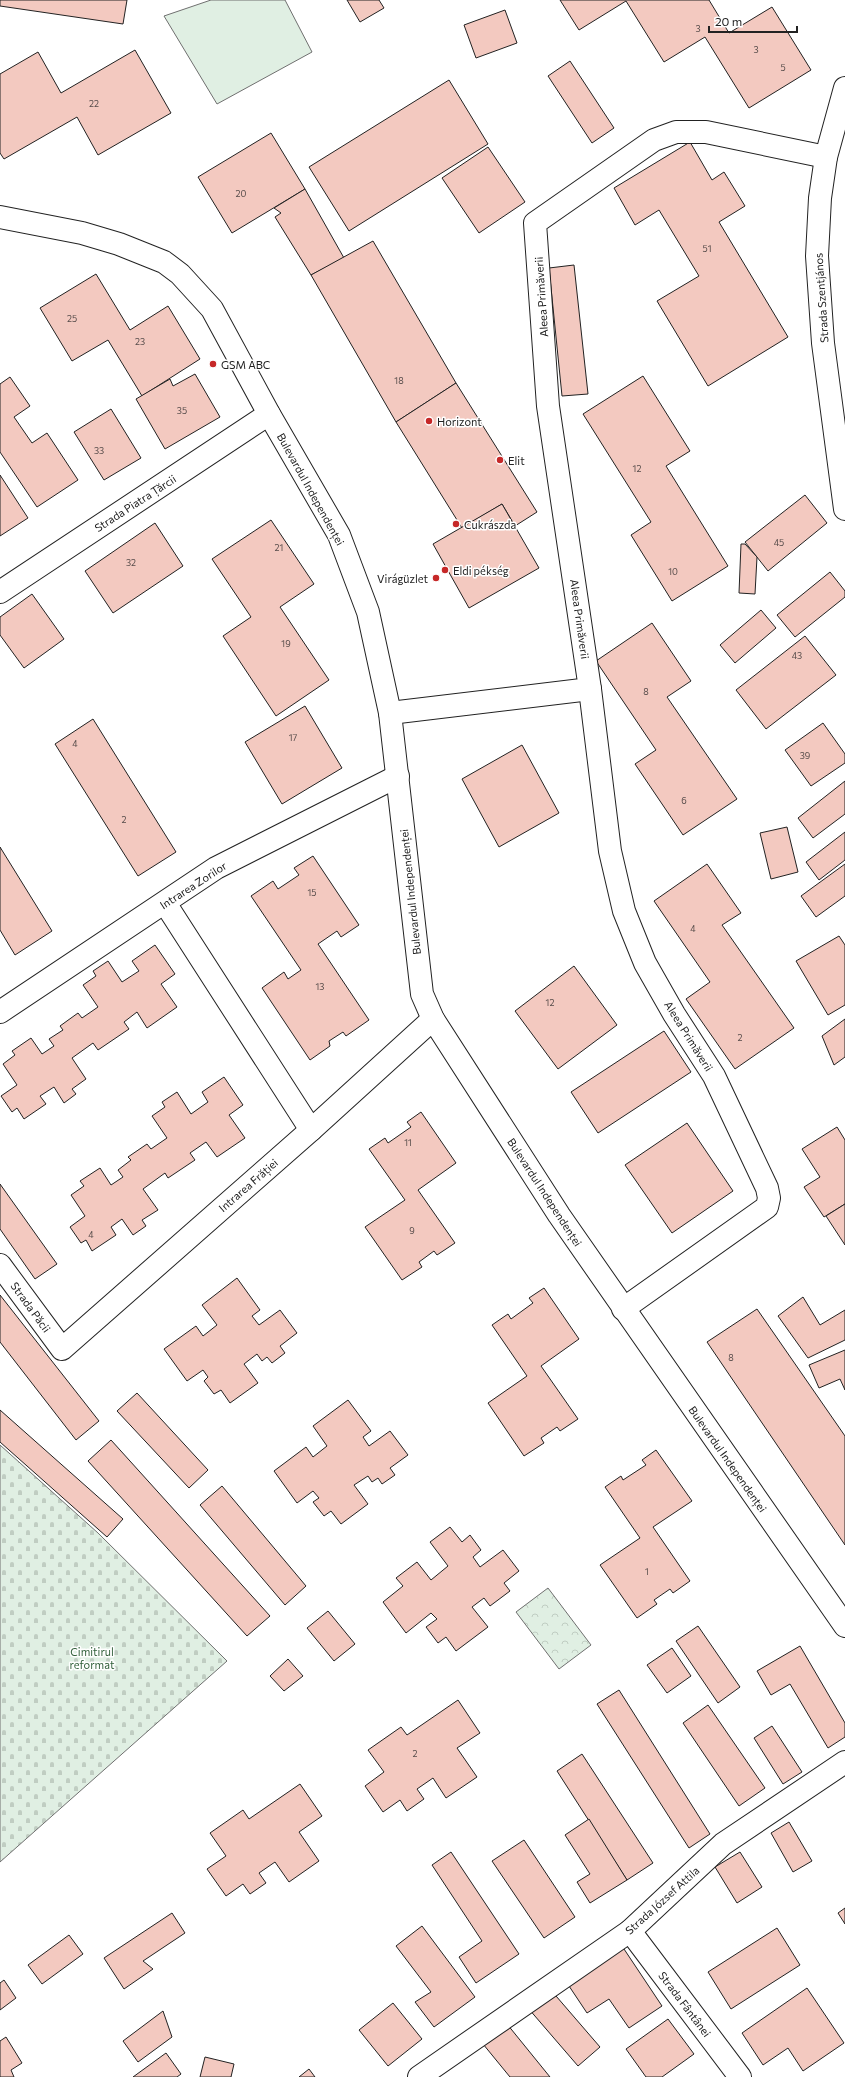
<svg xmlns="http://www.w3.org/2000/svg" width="845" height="2077" viewBox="0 0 845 2077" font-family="Commissioner,sans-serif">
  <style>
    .cemetery { fill: url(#cemetery-stones); stroke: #6f6f6f }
    .park { fill: url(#park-crowns); stroke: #6f6f6f }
    .pitch { fill: #e0efe3; stroke: #6f6f6f }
    .building { fill: #f3c9c0; stroke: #222 }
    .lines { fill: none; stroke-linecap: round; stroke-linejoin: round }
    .minor-casing { stroke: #222; stroke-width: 24 }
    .minor { stroke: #fff; stroke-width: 22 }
    .poi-dot { fill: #c62828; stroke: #fff; stroke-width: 1.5 }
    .labels { text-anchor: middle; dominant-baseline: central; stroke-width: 3; stroke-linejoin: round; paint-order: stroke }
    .number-label { font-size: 9px; fill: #564c4a }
    .street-label { font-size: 11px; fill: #222; stroke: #fff }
    .poi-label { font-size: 11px; fill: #222; stroke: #fff; text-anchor: start }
    .park-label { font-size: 11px; fill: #2f5e38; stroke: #fff }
  </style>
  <defs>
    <pattern id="cemetery-stones" width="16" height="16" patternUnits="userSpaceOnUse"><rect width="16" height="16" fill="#e0efe3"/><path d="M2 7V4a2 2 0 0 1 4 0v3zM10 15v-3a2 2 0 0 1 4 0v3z" fill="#c0cdc2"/></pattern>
    <pattern id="park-crowns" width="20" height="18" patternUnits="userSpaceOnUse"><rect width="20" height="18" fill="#e0efe3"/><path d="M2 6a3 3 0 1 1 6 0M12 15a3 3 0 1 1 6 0" fill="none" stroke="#c0cdc2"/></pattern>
  </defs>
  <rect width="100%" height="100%" fill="#fff"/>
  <path class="cemetery" d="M0,1445L98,1533L227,1661L0,1862Z"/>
  <path class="park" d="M548,1588L591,1645L559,1669L516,1612Z"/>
  <path class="pitch" d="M211,0H285L312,52L217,104L164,16Z"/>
  <g class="building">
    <path d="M0,0H127L123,24L0,6Z"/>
    <path d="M347,0H379L384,8L360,22Z"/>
    <path d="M560,0H709L729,33L772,7L811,70L749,108L705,37L664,62L626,1L579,30Z"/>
    <path d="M505,10L517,43L476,58L464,25Z"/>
    <path d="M135,50L171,113L98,155L77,117L4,159L0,153V74L38,52L61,93Z"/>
    <path d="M570,61L614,128L592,143L548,76Z"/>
    <path d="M449,80L488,144L349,231L309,167Z"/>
    <path d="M271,133L305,189L232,233L198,177Z"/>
    <path d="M690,142L712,180L724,172L745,206L719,222L788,337L708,386L657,301L699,276L659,210L635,225L614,188Z"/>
    <path d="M488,147L525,202L479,233L442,178Z"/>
    <path d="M305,189L344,258L311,275L275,217L281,213L274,208Z"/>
    <path d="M373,241L456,383L396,422L311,275Z"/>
    <path d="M574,265L588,394L562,396L549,268Z"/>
    <path d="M96,274L130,330L168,306L200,359L142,396L108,340L72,361L40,308Z"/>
    <path d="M195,374L220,417L165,449L136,399L170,379L173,386Z"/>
    <path d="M643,376L690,451L666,466L728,566L672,601L631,535L651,522L583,414Z"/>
    <path d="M10,377L30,406L14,417L32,443L47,433L78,480L37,507L0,452V384Z"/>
    <path d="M456,383L537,512L515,526L502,504L462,528L396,422Z"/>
    <path d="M111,409L141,458L104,480L74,432Z"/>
    <path d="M0,475L28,518L0,536Z"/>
    <path d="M805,495L827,523L768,571L745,542Z"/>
    <path d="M502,504L539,568L469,608L433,544Z"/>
    <path d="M271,520L314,584L280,607L329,680L276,716L223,636L251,617L212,559Z"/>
    <path d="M155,523L183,566L113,613L85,571Z"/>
    <path d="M741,544H745L757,557L755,594L739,593Z"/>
    <path d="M830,572L845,591V597L795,637L777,615Z"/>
    <path d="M32,594L64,639L24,668L0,635V617Z"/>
    <path d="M761,610L776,628L735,663L720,645Z"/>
    <path d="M652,623L691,681L667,697L737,799L683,835L635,764L656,750L596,661Z"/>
    <path d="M805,636L836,675L766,729L736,690Z"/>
    <path d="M305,706L342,768L282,804L245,742Z"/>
    <path d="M93,719L176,852L138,876L55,744Z"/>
    <path d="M823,723L845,754V763L811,786L785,750Z"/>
    <path d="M522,745L559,813L499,847L462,779Z"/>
    <path d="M845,781V814L813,838L798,818Z"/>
    <path d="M787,827L798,872L771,879L760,833Z"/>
    <path d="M845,832V860L819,880L806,862Z"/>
    <path d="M0,847L52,931L15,955L0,930Z"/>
    <path d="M313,856L359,925L341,937L337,931L318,944L369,1020L346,1036L343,1032L329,1041L330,1046L310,1060L262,988L284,972L288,979L301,970L251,896L273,881L278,889L299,875L294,868Z"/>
    <path d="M707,864L741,913L722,925L794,1028L735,1069L686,999L710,982L654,901Z"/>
    <path d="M845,864V896L816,917L801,896Z"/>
    <path d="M839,936L845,945V1005L828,1015L796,961Z"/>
    <path d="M155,945L175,974L161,984L177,1007L147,1028L137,1012L124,1022L129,1029L98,1050L93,1043L72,1058L86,1079L72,1089L76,1094L64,1103L54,1087L40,1096L46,1104L24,1119L17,1108L12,1112L1,1096L17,1085L3,1064L15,1055L12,1051L31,1038L42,1054L54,1046L49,1039L63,1030L60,1026L78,1013L82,1018L98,1007L83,985L96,976L93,971L108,961L122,982L139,971L132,961Z"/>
    <path d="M574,966L617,1025L558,1069L515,1011Z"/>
    <path d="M845,1019V1057L834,1065L822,1036Z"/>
    <path d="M664,1031L691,1072L598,1133L571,1092Z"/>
    <path d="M224,1077L243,1105L229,1115L245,1138L217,1157L206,1142L190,1153L195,1160L168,1178L165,1173L143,1189L158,1210L142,1220L146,1226L133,1235L122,1219L111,1227L116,1235L92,1251L86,1240L81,1243L70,1227L85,1216L71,1195L84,1186L80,1181L100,1168L111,1185L123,1177L118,1170L131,1160L128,1157L147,1144L151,1149L167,1138L152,1116L165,1107L162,1102L177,1092L191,1114L208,1102L202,1092Z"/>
    <path d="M421,1112L456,1163L418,1190L455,1243L437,1255L434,1251L419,1262L422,1267L402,1280L365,1227L405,1200L369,1149L385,1138L388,1143L411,1127L407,1122Z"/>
    <path d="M687,1123L733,1191L672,1233L625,1165Z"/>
    <path d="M837,1127L845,1140V1204L824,1217L804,1187L820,1177L802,1149Z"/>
    <path d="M0,1184L57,1264L35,1279L0,1229Z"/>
    <path d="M845,1204V1245L826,1216Z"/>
    <path d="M237,1278L260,1310L252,1316L259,1325L280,1310L297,1333L280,1346L285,1353L272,1363L267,1357L262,1361L257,1354L244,1364L258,1383L230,1403L221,1390L214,1394L204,1381L208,1377L203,1370L187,1381L164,1349L196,1326L203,1336L217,1325L202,1305Z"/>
    <path d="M544,1288L579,1339L541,1366L578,1419L560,1431L557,1427L541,1438L544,1443L524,1456L488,1403L527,1376L492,1325L508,1314L511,1319L533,1303L529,1298Z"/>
    <path d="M0,1295L99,1421L76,1440L0,1342Z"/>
    <path d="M803,1297L820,1325L845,1310V1340L808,1358L778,1316Z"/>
    <path d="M757,1309L845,1436V1545L707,1342Z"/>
    <path d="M845,1350V1390L840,1379L819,1388L809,1365Z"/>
    <path d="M137,1393L208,1470L189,1488L117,1411Z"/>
    <path d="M348,1400L371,1431L363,1437L369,1446L390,1431L408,1455L390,1468L395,1475L382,1484L378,1478L372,1482L368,1476L354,1485L368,1504L341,1524L331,1511L324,1516L313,1502L319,1498L313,1491L297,1503L274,1471L306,1447L313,1457L327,1446L313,1426Z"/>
    <path d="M0,1410L123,1519L107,1537L0,1442Z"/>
    <path d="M111,1440L270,1616L247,1636L88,1461Z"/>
    <path d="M656,1450L692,1501L653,1527L690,1581L673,1593L670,1589L654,1600L657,1604L637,1618L600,1565L640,1538L605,1487L621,1476L623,1480L646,1465L642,1460Z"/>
    <path d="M222,1486L306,1586L285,1605L200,1505Z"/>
    <path d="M450,1527L462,1542L470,1535L481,1550L473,1557L480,1567L503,1550L519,1571L504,1583L510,1591L490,1606L484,1598L472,1607L488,1627L456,1651L446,1637L438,1643L426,1627L437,1619L431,1613L406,1633L383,1602L403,1586L396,1578L417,1562L431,1580L448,1566L430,1542Z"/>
    <path d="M328,1611L355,1644L334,1661L307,1628Z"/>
    <path d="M698,1626L740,1687L718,1703L676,1641Z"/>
    <path d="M800,1646L845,1723V1737L828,1748L790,1684L771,1695L757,1671Z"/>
    <path d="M672,1648L691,1676L667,1693L647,1665Z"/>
    <path d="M288,1659L303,1676L284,1691L270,1676Z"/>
    <path d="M619,1690L710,1834L689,1848L597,1704Z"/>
    <path d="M458,1700L480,1733L457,1748L477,1777L446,1798L433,1778L417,1789L424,1799L407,1811L400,1800L383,1812L365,1786L384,1772L368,1750L401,1727L407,1735Z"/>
    <path d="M708,1705L765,1788L739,1806L683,1723Z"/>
    <path d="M772,1726L802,1772L783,1784L754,1738Z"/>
    <path d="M582,1754L653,1863L627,1880L557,1771Z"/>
    <path d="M300,1784L322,1816L299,1832L319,1861L289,1882L275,1862L259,1873L266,1883L250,1894L243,1884L226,1896L207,1869L226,1856L210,1833L243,1810L249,1819Z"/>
    <path d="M589,1819L627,1880L590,1903L577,1882L590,1874L565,1835Z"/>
    <path d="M789,1822L812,1861L793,1872L771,1833Z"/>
    <path d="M524,1840L575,1917L544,1938L492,1861Z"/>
    <path d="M451,1852L519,1954L476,1983L459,1957L482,1941L432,1865Z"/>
    <path d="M740,1852L762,1887L737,1903L715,1867Z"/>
    <path d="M845,1908V1924L838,1913Z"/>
    <path d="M172,1913L185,1933L143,1961L153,1969L124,1989L104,1958Z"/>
    <path d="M422,1926L475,1997L434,2027L415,2002L431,1992L396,1946Z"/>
    <path d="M777,1928L800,1965L731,2009L708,1972Z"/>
    <path d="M69,1935L83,1954L42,1984L28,1965Z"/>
    <path d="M622,1946L662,2006L629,2028L609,1999L587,2013L567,1983Z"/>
    <path d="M4,1980L16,1998L0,2010V1983Z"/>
    <path d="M807,1988L844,2043L803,2071L788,2048L763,2065L742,2033Z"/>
    <path d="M550,1989L600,2047L578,2066L528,2008Z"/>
    <path d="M393,2003L422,2039L388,2066L359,2030Z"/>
    <path d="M163,2011L172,2037L138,2062L123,2041Z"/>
    <path d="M668,2019L694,2054L662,2077H646L626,2049Z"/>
    <path d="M507,2024L550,2077H510L483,2044Z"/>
    <path d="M6,2037L22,2063L11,2070L14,2077H0V2041Z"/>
    <path d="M166,2053L181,2074L177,2077H133Z"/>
    <path d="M205,2057L234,2064L231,2077H200Z"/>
    <path d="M309,2069L315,2077H299Z"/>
  </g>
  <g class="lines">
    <defs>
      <g id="minor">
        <path d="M845,88L826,157L820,198L817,256L823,343L845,509"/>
        <path d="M0,217L82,233L119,244L164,262L180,274L212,309L269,414L339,535L368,612L390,713L422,994L433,1019L559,1215L845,1626"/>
        <path d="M0,592L269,414"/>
        <path d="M590,689L610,851L624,911L645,963L674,1014L714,1076L767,1188L769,1198L767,1207L623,1309"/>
        <path d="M390,713L590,689L548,406L535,223L654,140L676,132H706L826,157"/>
        <path d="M165,903L311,1130"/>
        <path d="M0,1012L216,868L398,776"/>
        <path d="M0,1265L62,1349L311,1130L433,1019"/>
        <path d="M630,1931L740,2077"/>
        <path d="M419,2077L630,1931L723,1844L845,1762"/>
      </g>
    </defs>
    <use href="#minor" class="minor-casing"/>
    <use href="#minor" class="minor"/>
  </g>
  <g class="poi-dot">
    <circle cx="213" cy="364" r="4"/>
    <circle cx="429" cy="421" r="4"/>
    <circle cx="500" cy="460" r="4"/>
    <circle cx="456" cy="524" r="4"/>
    <circle cx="445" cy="570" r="4"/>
    <circle cx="436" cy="578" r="4"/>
  </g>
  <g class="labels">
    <g class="number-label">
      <text x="698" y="28">3</text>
      <text x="756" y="49">3</text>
      <text x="783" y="67">5</text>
      <text x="94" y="103">22</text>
      <text x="241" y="193">20</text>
      <text x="707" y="248">51</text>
      <text x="72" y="318">25</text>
      <text x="140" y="341">23</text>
      <text x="399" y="380">18</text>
      <text x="182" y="410">35</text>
      <text x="99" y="450">33</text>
      <text x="637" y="468">12</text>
      <text x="779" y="542">45</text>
      <text x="279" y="547">21</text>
      <text x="131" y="562">32</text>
      <text x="673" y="571">10</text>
      <text x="286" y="643">19</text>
      <text x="797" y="655">43</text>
      <text x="646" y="691">8</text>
      <text x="293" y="737">17</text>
      <text x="75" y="743">4</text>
      <text x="805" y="755">39</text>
      <text x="684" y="800">6</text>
      <text x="124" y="819">2</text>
      <text x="312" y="892">15</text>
      <text x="693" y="928">4</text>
      <text x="320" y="986">13</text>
      <text x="550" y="1002">12</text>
      <text x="740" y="1037">2</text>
      <text x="408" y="1142">11</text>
      <text x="412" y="1230">9</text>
      <text x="91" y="1234">4</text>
      <text x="731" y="1357">8</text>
      <text x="647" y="1571">1</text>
      <text x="415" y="1753">2</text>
    </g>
    <g class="street-label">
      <text transform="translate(541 297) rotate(-94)">Aleea Primăverii</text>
      <text transform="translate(821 298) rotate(-94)">Strada Szentjános</text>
      <text transform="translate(311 489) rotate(61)">Bulevardul Independenței</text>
      <text transform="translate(135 503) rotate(-33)">Strada Piatra Țărcii</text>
      <text transform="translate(580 619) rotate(82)">Aleea Primăverii</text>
      <text transform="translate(193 885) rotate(-33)">Intrarea Zorilor</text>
      <text transform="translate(410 892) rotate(-96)">Bulevardul Independenței</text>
      <text transform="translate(689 1036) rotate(58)">Aleea Primăverii</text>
      <text transform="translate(248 1185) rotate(-41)">Intrarea Frăției</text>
      <text transform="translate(545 1192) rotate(57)">Bulevardul Independenței</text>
      <text transform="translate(31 1307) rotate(54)">Strada Păcii</text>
      <text transform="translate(728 1459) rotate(55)">Bulevardul Independenței</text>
      <text transform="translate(662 1900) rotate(-42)">Strada József Attila</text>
      <text transform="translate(685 2004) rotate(53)">Strada Fântânei</text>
    </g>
    <g class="poi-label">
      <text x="221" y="364">GSM ABC</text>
      <text x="437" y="421">Horizont</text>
      <text x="508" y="460">Elit</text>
      <text x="464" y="524">Cukrászda</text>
      <text x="453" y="570">Eldi pékség</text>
      <text x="428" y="578" text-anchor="end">Virágüzlet</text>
    </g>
    <g class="park-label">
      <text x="92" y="1651">Cimitirul<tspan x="92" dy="13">reformat</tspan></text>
    </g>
  </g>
  <path d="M709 26v6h88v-6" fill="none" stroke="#222222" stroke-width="2"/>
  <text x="715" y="26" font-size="12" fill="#222222" stroke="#ffffff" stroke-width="3" paint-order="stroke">20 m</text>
</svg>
